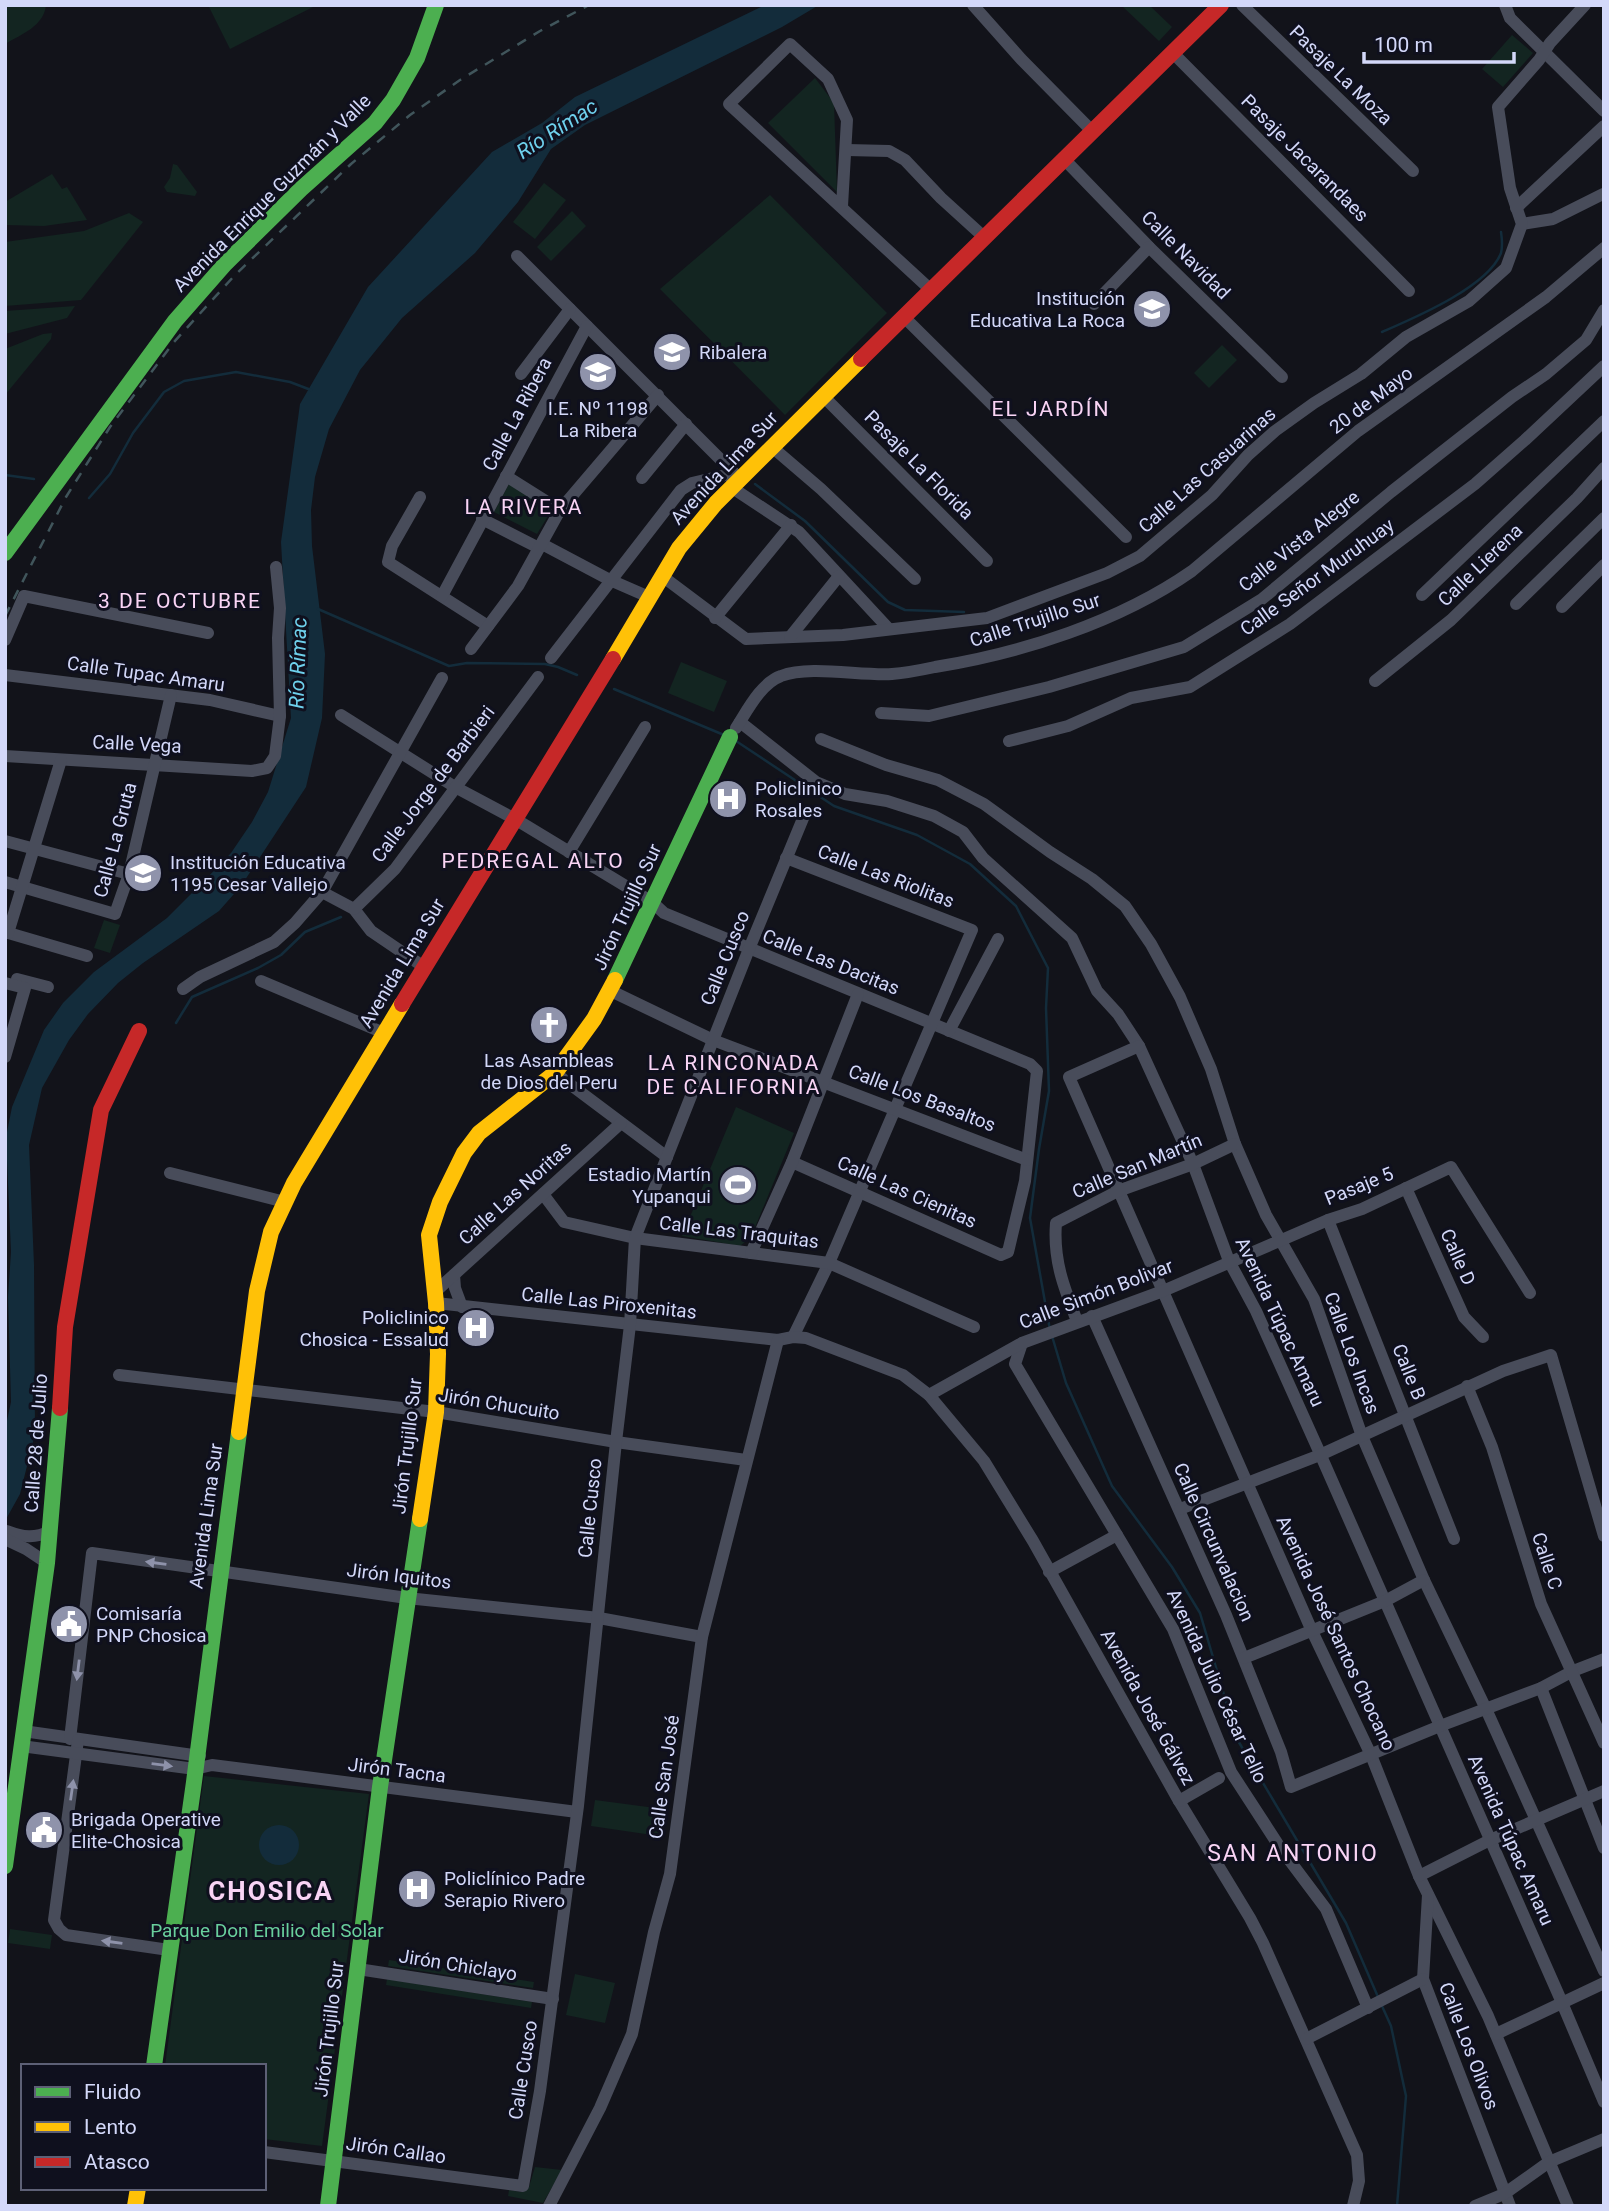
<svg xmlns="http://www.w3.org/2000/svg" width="1609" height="2211" viewBox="0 0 1609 2211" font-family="Roboto,sans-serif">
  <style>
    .green { fill: #132521 }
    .water { fill: #132c3b }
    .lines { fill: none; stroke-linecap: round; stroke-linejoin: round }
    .stream { stroke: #132c3b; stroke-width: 2.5 }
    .street { stroke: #484c5a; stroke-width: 12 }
    .fast { stroke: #4caf50; stroke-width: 16 }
    .slow { stroke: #ffc107; stroke-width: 16 }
    .jam { stroke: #c62828; stroke-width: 16 }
    .rail { stroke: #40555b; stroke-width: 2.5; stroke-dasharray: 10 9; stroke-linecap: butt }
    .oneway { fill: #8e92aa }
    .labels { text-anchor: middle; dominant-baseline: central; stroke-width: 6; stroke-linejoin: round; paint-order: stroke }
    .street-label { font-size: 19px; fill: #d3d8f9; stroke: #0f101e }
    .poi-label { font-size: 19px; fill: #d3d8f9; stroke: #0f101e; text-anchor: start }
    .park-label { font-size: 19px; fill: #69cf9d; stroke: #0f101e }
    .water-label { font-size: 21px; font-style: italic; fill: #6ed0ec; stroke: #0f101e }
    .neighbourhood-label { font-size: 21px; letter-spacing: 2px; fill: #f9d4f5; stroke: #0f101e }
    .quarter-label { font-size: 23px; letter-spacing: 2px; fill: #f9d4f5; stroke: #0f101e }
    .district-label { font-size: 26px; font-weight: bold; letter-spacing: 2px; fill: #f9d4f5; stroke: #0f101e }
  </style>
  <rect width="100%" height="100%" fill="#12131a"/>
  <g class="green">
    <path d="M5,5H46C44,26 22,34 5,44Z"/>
    <path d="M208,5H317L230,49Z"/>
    <path d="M1121,5H1149L1172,27L1159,41Z"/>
    <path d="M1512,35L1533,53L1503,87L1482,69Z"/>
    <path d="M815,78L834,103L837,192L768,123Z"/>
    <path d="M173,164L177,165L197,192L195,196L167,192L164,187L170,178Z"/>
    <path d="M52,174L62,189L67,187L87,220L44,226L5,225V202Z"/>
    <path d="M544,183L566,200L535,239L513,222Z"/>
    <path d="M770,195L887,313L785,415L660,289Z"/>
    <path d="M572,211L586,226L551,261L537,247Z"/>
    <path d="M129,213L143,222L81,300L5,306V242L84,231Z"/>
    <path d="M75,306L67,318L5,334V311Z"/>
    <path d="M52,333L51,339L5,395V349L43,334Z"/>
    <path d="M1222,345L1237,360L1209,388L1194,373Z"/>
    <path d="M509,484L553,508L537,534L494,512Z"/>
    <path d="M681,662L727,681L714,712L668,693Z"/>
    <path d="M104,920L120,925L110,953L94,948Z"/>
    <path d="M736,1107L794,1133L751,1237L740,1246L682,1236Z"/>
    <path d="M204,1776L369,1794L322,2146L264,2139V2066H165Z"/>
    <path d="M595,1800L663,1809L659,1836L591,1826Z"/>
    <path d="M10,1929L52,1935L50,1949L8,1943Z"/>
    <path d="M389,1960L534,1982L533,1988L388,1966Z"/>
    <path d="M575,1974L615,1983L605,2023L566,2015Z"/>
    <path d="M387,1979L532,2002L531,2008L386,1985Z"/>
    <path d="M535,2167L562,2170L543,2203L508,2196L509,2190L521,2192L529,2187Z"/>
  </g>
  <g class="water">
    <path d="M765,5H819L782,27L585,125L551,149L518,202L475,253L402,318L360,370L329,429L315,477L311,510L312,546L325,654L322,718L306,787L241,886L219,911L143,963L118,983L88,1014L69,1040L42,1088L29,1145L34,1265L35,1434L20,1494L5,1521V1430L11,1402L8,1297L11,1252L6,1137L12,1107L44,1030L63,1003L94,972L167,918L205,880L231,853L252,822L268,792L291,718L281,542L300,404L368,287L492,152L542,123L575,97Z"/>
    <circle cx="279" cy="1845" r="20"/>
  </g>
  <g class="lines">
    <g class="stream">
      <path d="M1382,332C1414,318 1488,287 1501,253C1503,245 1502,239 1501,232"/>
      <path d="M5,475L34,479"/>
      <path d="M755,484L805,521L888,602L905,610L964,612"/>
      <path d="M89,498L110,474L133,433L164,392L184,381L236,372L290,382L311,390"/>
      <path d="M318,609L449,666L467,663L545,664L558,667L577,675"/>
      <path d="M614,689L724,735"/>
      <path d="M736,741L834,806L917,835L970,864L1016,906L1048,968L1046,1008L1049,1091L1039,1149L1030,1218L1050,1330"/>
      <path d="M176,1023L192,997L258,968L281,955L305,932L341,917"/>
      <path d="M1052,1336L1066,1383L1112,1486L1172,1567L1200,1613L1237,1739L1346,1923L1378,1997"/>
      <path d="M1382,2006L1391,2026L1406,2096L1397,2206"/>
    </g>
    <g class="street">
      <path d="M973,5L1021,59L1093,132"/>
      <path d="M1242,5L1413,171"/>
      <path d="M1505,5L1510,18L1604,111"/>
      <path d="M1173,53L1409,291"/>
      <path d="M847,150L889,151L905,160L941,198L985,238"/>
      <path d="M1064,159L1149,247L1282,377"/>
      <path d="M842,206L847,120L828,79L790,44L729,104L931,290"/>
      <path d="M1516,208L1604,126"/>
      <path d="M1522,224L1553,219L1603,194"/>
      <path d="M517,256L734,473"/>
      <path d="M1094,304L1149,247"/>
      <path d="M904,317L1126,537"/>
      <path d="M521,374L570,309"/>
      <path d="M823,396L987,561"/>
      <path d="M772,447L821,489L915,579"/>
      <path d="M506,476L560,510"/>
      <path d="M642,478L686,424"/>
      <path d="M732,483L731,487L799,532L888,628"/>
      <path d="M420,497L392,546L388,562L488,626"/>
      <path d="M482,519L539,548"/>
      <path d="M542,544L610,580L649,597"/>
      <path d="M662,576L746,639L843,635L987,618L1107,573L1140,556L1212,495L1248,455L1275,431L1314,403L1361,374L1406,337L1469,301L1506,268L1522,224L1510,188L1498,107L1539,60L1550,43L1585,5"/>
      <path d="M1422,595L1604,421"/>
      <path d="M442,596L587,326"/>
      <path d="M1516,604L1604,518"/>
      <path d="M1562,607L1604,565"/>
      <path d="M715,618L791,525"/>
      <path d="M790,637L839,576"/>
      <path d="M5,640L24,596L208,633"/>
      <path d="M471,649L518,586L560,510L658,395"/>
      <path d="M551,658L681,490L692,483L734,473"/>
      <path d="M5,675L210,700L280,716"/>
      <path d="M1375,681L1451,620L1577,498L1604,468"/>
      <path d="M881,713L929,716L1049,687L1184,647L1262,599L1391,492L1512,397L1546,374L1586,340L1604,310"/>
      <path d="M341,715L455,787L515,819L652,902L664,913L1030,1064L1037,1071L1025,1181L1008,1252L1001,1255L792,1162"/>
      <path d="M740,722L816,782L845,794L887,801L934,816L963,832L983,858L1072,938L1097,991L1118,1014L1139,1046L1193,1164L1229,1261L1256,1311L1318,1449L1560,1998L1604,2102"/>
      <path d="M736,728C747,711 761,683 781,676C810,665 860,676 892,674C906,673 921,670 935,667C1022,653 1119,622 1192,571L1358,431L1546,297L1604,248"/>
      <path d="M821,739L886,765L938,780L984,804L1050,852L1092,879L1125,906L1151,944L1180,997L1211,1069L1235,1144L1266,1215L1314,1299L1362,1436L1424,1580L1486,1709L1604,1971"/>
      <path d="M1009,741L1068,726L1131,698L1190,687L1290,624L1475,484L1525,440L1604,366"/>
      <path d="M5,756L252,771L267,768L275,756L280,716L278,638L280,608L276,567"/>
      <path d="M5,841L129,874"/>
      <path d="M569,852L645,727"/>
      <path d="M786,858L972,930L829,1263L793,1337"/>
      <path d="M5,882L115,914L129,874L171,695"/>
      <path d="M322,892L354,909L371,931L424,967"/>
      <path d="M354,909L395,869L538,677"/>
      <path d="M5,932L87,956"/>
      <path d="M8,933L61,760"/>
      <path d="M17,979L48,987"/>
      <path d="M261,981L384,1033"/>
      <path d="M5,983L25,988L5,1057"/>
      <path d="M183,989L200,977L274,942L295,923L322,892L442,678"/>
      <path d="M611,991L713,1040L1027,1160"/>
      <path d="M949,1031L998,939"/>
      <path d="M1139,1046L1069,1077L1312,1631L1371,1755L1419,1876L1488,2016L1568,2206"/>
      <path d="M555,1073L667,1157"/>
      <path d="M170,1173L285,1202"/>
      <path d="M1406,1188L1464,1317L1483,1337"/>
      <path d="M543,1194L564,1222L635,1238L829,1263L974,1327"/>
      <path d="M1328,1220L1454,1539"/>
      <path d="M751,1253L792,1162L858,994"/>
      <path d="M454,1275L455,1288L462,1307"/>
      <path d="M435,1292L621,1123"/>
      <path d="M436,1303L778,1340L793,1337L806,1338L903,1375L929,1395L984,1461L1033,1541L1179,1801L1250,1918L1263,1943L1357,2155L1359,2181L1353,2206"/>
      <path d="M1092,1316L1226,1615L1281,1752L1291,1787L1440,1726L1541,1688L1573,1671L1604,1659"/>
      <path d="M1077,1321C1064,1288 1053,1260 1056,1223L1118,1191L1193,1164L1235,1144"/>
      <path d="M1022,1343L1015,1364L1173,1629L1231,1772L1281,1849L1326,1909L1368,2008"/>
      <path d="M119,1375L436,1412L616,1442L746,1460"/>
      <path d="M1467,1386L1492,1447L1541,1604L1604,1743"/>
      <path d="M929,1395L1022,1343L1163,1291L1328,1220L1362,1209L1451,1167L1530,1293"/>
      <path d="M1180,1509L1320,1455L1503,1371L1551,1355L1604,1536"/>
      <path d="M7,1531C23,1537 34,1539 50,1531"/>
      <path d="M5,1539L26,1549L47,1563"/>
      <path d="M1049,1572L1117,1535"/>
      <path d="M1244,1658L1385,1601L1424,1580"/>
      <path d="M1541,1688L1604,1848"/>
      <path d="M23,1731L200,1756"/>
      <path d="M70,1739L92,1553L407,1598L599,1618L702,1637"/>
      <path d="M78,1740L54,1920L59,1929L66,1935L169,1950"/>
      <path d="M21,1746L195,1769L212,1765L577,1812"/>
      <path d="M1179,1801L1219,1778"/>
      <path d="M1419,1876L1490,1840L1604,1791"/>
      <path d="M1428,1895L1423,1979L1510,2206"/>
      <path d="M358,1969L553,1999"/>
      <path d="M1496,2034L1604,1983"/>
      <path d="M1306,2039L1423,1979"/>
      <path d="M264,2152L523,2186L540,2091L578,1806L616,1442L630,1325L635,1238L749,949L804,816"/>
      <path d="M549,2206L600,2108L632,2034L654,1932L670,1874L702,1637L778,1340"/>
      <path d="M1475,2206L1504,2194L1549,2162L1604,2139"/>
    </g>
    <g class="fast">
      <path d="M5,553L175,321L225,264L301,189L375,123L393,100L417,58L436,5"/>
      <path d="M615,980L730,737"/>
      <path d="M5,1866L47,1563L60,1408"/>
      <path d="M154,2066L194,1782L239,1432"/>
      <path d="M328,2206L380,1787L420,1519"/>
    </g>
    <g class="slow">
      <path d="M613,659L679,548L716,503L861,359"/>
      <path d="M239,1432L257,1291L271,1232L294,1183L402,1004"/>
      <path d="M420,1519L436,1412L438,1354L436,1303L429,1235L440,1202L464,1153L479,1133L555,1073L594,1019L615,980"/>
      <path d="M135,2206L138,2188"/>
    </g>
    <g class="jam">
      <path d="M861,359L1221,5"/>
      <path d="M402,1004L613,659"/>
      <path d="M60,1408L65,1327L101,1110L139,1031"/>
    </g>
    <path class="rail" d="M5,616L66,497L110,427L174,342L235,275L351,164L410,115L460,80L540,31L589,5"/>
  </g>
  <defs><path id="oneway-solid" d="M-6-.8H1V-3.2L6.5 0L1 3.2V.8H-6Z" transform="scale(1.75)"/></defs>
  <g class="oneway">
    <use href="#oneway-solid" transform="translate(156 1563) rotate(-172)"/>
    <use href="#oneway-solid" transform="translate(78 1670) rotate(97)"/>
    <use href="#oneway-solid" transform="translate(162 1765) rotate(7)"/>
    <use href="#oneway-solid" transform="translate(72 1790) rotate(-82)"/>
    <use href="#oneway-solid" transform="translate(112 1942) rotate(-172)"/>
  </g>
  <defs>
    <symbol id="school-disc" viewBox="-11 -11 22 22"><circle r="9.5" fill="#8f93ab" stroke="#0f101e"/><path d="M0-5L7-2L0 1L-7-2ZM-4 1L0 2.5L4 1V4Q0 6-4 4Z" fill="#fff"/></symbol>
    <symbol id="university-disc" viewBox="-11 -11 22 22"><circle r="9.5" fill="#8f93ab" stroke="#0f101e"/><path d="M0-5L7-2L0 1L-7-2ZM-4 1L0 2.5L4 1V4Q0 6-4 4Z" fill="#fff"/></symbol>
    <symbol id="hospital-disc" viewBox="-11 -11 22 22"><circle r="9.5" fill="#8f93ab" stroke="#0f101e"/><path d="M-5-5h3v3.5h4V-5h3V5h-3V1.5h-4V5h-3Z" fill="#fff"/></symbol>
    <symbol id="church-disc" viewBox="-11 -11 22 22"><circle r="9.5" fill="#8f93ab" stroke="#0f101e"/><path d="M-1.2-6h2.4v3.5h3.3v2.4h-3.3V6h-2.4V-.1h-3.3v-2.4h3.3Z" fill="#fff"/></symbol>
    <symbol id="stadium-disc" viewBox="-11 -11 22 22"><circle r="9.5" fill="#8f93ab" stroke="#0f101e"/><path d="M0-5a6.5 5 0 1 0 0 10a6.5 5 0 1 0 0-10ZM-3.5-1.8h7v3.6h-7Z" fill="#fff"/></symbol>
    <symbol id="civic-disc" viewBox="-11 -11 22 22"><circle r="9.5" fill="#8f93ab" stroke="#0f101e"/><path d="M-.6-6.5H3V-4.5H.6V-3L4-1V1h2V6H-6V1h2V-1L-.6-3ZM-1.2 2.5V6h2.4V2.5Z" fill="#fff"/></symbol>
  </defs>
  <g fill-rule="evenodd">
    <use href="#school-disc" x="1130" y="287" width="44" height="44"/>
    <use href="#university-disc" x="650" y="330" width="44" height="44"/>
    <use href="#school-disc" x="576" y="350" width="44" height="44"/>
    <use href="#hospital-disc" x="706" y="777" width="44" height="44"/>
    <use href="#school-disc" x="121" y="851" width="44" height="44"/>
    <use href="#church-disc" x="527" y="1003" width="44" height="44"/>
    <use href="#stadium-disc" x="716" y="1163" width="44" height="44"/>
    <use href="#hospital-disc" x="454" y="1306" width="44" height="44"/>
    <use href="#civic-disc" x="47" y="1602" width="44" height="44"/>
    <use href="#civic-disc" x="22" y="1808" width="44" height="44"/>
    <use href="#hospital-disc" x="395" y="1867" width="44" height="44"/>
  </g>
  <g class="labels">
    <g class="street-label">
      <text transform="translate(1341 75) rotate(44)">Pasaje La Moza</text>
      <text transform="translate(1305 158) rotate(45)">Pasaje Jacarandaes</text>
      <text transform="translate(272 193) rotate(-45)">Avenida Enrique Guzmán y Valle</text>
      <text transform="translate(1186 255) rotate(45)">Calle Navidad</text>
      <text transform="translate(1371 400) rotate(-37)">20 de Mayo</text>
      <text transform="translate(517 414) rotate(-62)">Calle La Ribera</text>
      <text transform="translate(919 465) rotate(45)">Pasaje La Florida</text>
      <text transform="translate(724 468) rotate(-47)">Avenida Lima Sur</text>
      <text transform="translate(1207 470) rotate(-42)">Calle Las Casuarinas</text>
      <text transform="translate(1299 541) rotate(-39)">Calle Vista Alegre</text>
      <text transform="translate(1480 565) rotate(-44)">Calle Lierena</text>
      <text transform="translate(1317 577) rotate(-36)">Calle Señor Muruhuay</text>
      <text transform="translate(1035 620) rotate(-18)">Calle Trujillo Sur</text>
      <text transform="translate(146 674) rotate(8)">Calle Tupac Amaru</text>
      <text transform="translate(137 744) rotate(3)">Calle Vega</text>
      <text transform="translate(433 784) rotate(-53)">Calle Jorge de Barbieri</text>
      <text transform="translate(115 840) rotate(-75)">Calle La Gruta</text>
      <text transform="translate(886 876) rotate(21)">Calle Las Riolitas</text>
      <text transform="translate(627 907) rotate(-65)">Jirón Trujillo Sur</text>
      <text transform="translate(725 958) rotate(-68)">Calle Cusco</text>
      <text transform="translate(831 962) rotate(22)">Calle Las Dacitas</text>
      <text transform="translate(402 963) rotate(-59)">Avenida Lima Sur</text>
      <text transform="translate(922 1098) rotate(21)">Calle Los Basaltos</text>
      <text transform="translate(1137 1166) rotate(-23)">Calle San Martín</text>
      <text transform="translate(1359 1186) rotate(-22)">Pasaje 5</text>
      <text transform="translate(907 1192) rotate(24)">Calle Las Cienitas</text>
      <text transform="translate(515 1193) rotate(-42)">Calle Las Noritas</text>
      <text transform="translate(739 1232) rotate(7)">Calle Las Traquitas</text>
      <text transform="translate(1458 1257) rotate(66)">Calle D</text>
      <text transform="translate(1096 1294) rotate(-21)">Calle Simón Bolivar</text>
      <text transform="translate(609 1303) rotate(6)">Calle Las Piroxenitas</text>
      <text transform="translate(1280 1322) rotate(65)">Avenida Túpac Amaru</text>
      <text transform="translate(1352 1353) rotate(70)">Calle Los Incas</text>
      <text transform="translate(1409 1372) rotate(68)">Calle B</text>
      <text transform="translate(499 1404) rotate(9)">Jirón Chucuito</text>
      <text transform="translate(36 1443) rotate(-86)">Calle 28 de Julio</text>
      <text transform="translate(407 1446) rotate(-83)">Jirón Trujillo Sur</text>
      <text transform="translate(590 1508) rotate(-84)">Calle Cusco</text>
      <text transform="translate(206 1516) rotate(-82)">Avenida Lima Sur</text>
      <text transform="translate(1214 1542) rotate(66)">Calle Circunvalacion</text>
      <text transform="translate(1547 1561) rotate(72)">Calle C</text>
      <text transform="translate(399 1576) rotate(7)">Jirón Iquitos</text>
      <text transform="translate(1336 1633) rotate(65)">Avenida José Santos Chocano</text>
      <text transform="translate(1217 1686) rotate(65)">Avenida Julio César Tello</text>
      <text transform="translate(1148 1707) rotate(61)">Avenida José Gálvez</text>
      <text transform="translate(397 1770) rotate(7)">Jirón Tacna</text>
      <text transform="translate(664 1777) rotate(-82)">Calle San José</text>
      <text transform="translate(1511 1840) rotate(66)">Avenida Túpac Amaru</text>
      <text transform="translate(458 1965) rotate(9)">Jirón Chiclayo</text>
      <text transform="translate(329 2029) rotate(-83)">Jirón Trujillo Sur</text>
      <text transform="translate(1469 2046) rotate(69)">Calle Los Olivos</text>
      <text transform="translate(523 2070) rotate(-81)">Calle Cusco</text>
      <text transform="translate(396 2150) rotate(8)">Jirón Callao</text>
    </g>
    <g class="poi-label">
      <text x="1125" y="298" text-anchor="end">Institución<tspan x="1125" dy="22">Educativa La Roca</tspan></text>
      <text x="699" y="352">Ribalera</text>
      <text x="598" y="408" text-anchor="middle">I.E. Nº 1198<tspan x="598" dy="22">La Ribera</tspan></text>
      <text x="755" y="788">Policlinico<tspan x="755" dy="22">Rosales</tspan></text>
      <text x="170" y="862">Institución Educativa<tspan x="170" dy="22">1195 Cesar Vallejo</tspan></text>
      <text x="549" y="1060" text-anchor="middle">Las Asambleas<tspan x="549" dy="22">de Dios del Peru</tspan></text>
      <text x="711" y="1174" text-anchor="end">Estadio Martín<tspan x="711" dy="22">Yupanqui</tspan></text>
      <text x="449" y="1317" text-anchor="end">Policlinico<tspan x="449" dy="22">Chosica - Essalud</tspan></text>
      <text x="96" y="1613">Comisaría<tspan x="96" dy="22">PNP Chosica</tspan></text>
      <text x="71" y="1819">Brigada Operative<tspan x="71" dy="22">Elite-Chosica</tspan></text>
      <text x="444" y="1878">Policlínico Padre<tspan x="444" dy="22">Serapio Rivero</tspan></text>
    </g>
    <g class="park-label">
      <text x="267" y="1930">Parque Don Emilio del Solar</text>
    </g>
    <g class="water-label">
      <text transform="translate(557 129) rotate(-33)">Río Rímac</text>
      <text transform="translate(298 663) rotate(-88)">Río Rímac</text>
    </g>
    <g class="neighbourhood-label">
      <text x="1051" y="409">EL JARDÍN</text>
      <text x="524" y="507">LA RIVERA</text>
      <text x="180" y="601">3 DE OCTUBRE</text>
      <text x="533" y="861">PEDREGAL ALTO</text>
      <text x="734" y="1063">LA RINCONADA<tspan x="734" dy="24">DE CALIFORNIA</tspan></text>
    </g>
    <g class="quarter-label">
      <text x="1293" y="1853">SAN ANTONIO</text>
    </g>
    <g class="district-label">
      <text x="271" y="1891">CHOSICA</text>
    </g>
  </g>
  <rect width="1609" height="2211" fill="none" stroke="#d3d8f9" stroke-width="14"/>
  <rect x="21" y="2064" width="245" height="126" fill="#0f101e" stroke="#5d6076" stroke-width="2"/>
  <rect x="35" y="2087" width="35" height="10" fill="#4caf50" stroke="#5d6076" stroke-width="2"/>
  <text x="84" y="2099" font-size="21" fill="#d3d8f9">Fluido</text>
  <rect x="35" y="2122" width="35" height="10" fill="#ffc107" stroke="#5d6076" stroke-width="2"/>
  <text x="84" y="2134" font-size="21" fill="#d3d8f9">Lento</text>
  <rect x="35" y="2157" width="35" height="10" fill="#c62828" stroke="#5d6076" stroke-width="2"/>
  <text x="84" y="2169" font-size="21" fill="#d3d8f9">Atasco</text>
  <path d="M1364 52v10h150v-10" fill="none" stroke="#d3d8f9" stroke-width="3.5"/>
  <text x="1374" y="52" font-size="21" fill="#d3d8f9" stroke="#0f101e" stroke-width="5" paint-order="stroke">100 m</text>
</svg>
